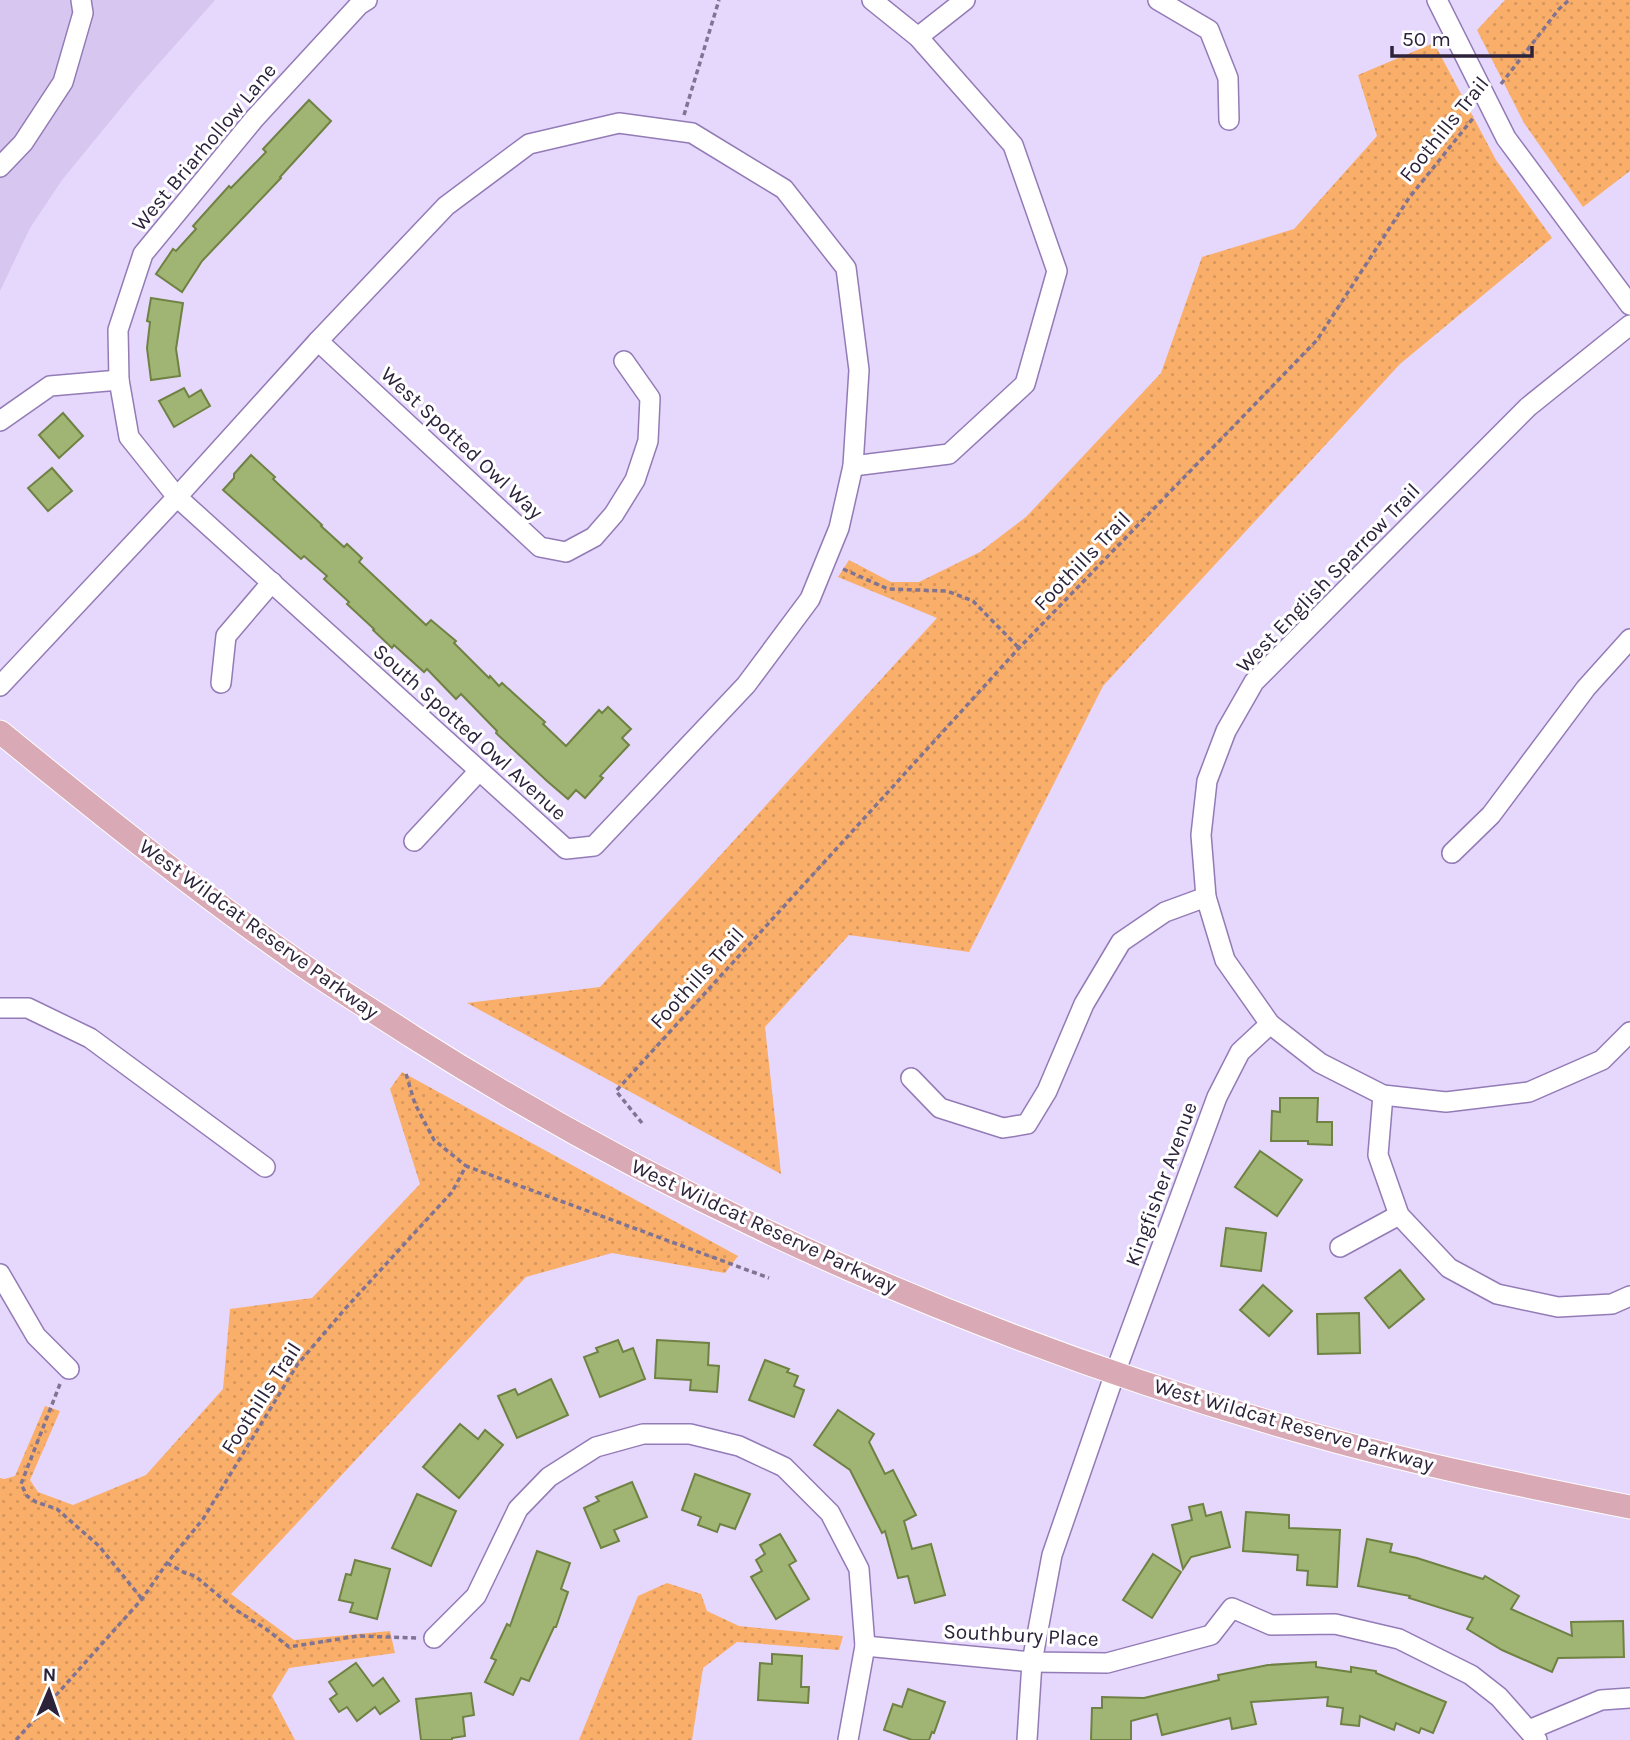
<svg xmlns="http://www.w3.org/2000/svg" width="1630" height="1740" viewBox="0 0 1630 1740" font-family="Karla,sans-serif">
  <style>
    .built { fill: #d7c7f0 }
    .grass { fill: url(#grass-dots) }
    .building { fill: #a0b473; stroke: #6f8243; stroke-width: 2 }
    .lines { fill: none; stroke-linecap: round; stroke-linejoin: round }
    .minor-casing { stroke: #937bb6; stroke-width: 22 }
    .major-casing { stroke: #fff; stroke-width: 25 }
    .path { stroke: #807492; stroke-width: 3.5; stroke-dasharray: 5 3.5; stroke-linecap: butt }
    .minor { stroke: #fff; stroke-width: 19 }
    .major { stroke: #d9a9b6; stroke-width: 23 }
    .labels { text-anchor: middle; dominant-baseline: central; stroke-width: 6; stroke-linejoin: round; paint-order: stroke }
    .street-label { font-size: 21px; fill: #2c223a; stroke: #fff }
  </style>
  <defs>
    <pattern id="grass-dots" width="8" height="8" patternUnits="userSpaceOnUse" patternTransform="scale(1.75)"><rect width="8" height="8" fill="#f9af6a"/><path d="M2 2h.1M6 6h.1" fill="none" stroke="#d6965d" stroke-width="1.8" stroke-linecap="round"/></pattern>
  </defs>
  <rect width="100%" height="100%" fill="#e6d7fd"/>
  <path class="built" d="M0,0H215L138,87L62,180L30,228L0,291Z"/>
  <g class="grass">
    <path d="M1505,0H1630V171L1583,207L1524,123L1477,30Z"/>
    <path d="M1434,43L1496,160L1552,238L1400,364L1103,686L969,952L849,935L765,1027L781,1174L467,1003L600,987L937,618L838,577L849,560L891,582H919L980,552L1026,517L1161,373L1202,257L1294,229L1377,136L1358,75Z"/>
    <path d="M402,1072L738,1256L725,1273L612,1253L526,1277L231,1594L294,1640L390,1631L395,1653L289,1668L272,1696L295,1740H0V1478L4,1479L15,1476L45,1406L60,1411L30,1480L38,1492L73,1505L146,1475L223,1389L230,1309L312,1298L420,1184L390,1089Z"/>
    <path d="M667,1583L701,1594L707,1611L739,1626L843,1636L839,1650L737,1642L703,1668L692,1740H579L638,1596Z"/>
  </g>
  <g class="building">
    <path d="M309,100L331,121L280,177L281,178L202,261L182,292L156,274L173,249L176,251L196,229L193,226L229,186L231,188L266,152L263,149Z"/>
    <path d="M151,298L183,303L176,349L180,376L151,380L147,348L150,322L147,321Z"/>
    <path d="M184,388L189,397L201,390L210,406L174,427L159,401Z"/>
    <path d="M63,413L83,436L59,458L39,435Z"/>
    <path d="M251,455L275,477L273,479L322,525L321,526L344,547L347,544L362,558L359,562L426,625L431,620L456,641L454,643L489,678L490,676L499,686L502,683L545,722L543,724L566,746L599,710L602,713L608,707L631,729L622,738L629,745L600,776L603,778L585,798L576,790L568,799L547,781L496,733L497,731L461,694L456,699L427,669L424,672L394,645L392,648L373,630L374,629L347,604L349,602L324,579L327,576L304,556L301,559L223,490L234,478V474Z"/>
    <path d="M52,468L72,491L48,511L28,488Z"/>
    <path d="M1280,1098H1318L1317,1122H1332V1145L1308,1144V1141H1271L1272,1111L1280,1112Z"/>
    <path d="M1260,1151L1302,1180L1277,1216L1235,1187Z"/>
    <path d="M1226,1228L1266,1233L1261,1271L1221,1266Z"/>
    <path d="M1400,1270L1424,1299L1389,1328L1365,1298Z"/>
    <path d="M1263,1285L1292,1311L1269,1336L1240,1310Z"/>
    <path d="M1359,1313L1360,1353L1318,1354L1317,1314Z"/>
    <path d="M618,1340L623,1352L633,1348L645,1379L600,1397L584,1357L598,1352L596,1348Z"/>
    <path d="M657,1340L709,1343L708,1365L719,1366L717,1392L690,1390L691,1380L655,1378Z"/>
    <path d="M765,1360L789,1369L787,1372L798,1376L794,1386L804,1390L794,1417L749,1400Z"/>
    <path d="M551,1379L568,1415L517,1438L498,1396L515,1389L518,1395Z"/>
    <path d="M838,1410L874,1434L869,1442L885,1474L893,1470L916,1515L904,1521L912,1549L931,1544L945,1595L915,1603L908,1576L898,1578L885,1531L882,1533L850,1470L814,1445Z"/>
    <path d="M460,1424L478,1439L485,1430L503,1445L459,1498L423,1467Z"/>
    <path d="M695,1474L750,1494L735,1529L720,1524L717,1532L698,1525L701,1517L682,1510Z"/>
    <path d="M632,1482L647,1517L614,1530L619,1541L601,1548L584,1508L599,1501L596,1497Z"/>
    <path d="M417,1494L456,1511L431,1566L392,1548Z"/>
    <path d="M1203,1504L1206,1516L1221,1512L1230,1547L1191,1557L1183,1569L1172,1525L1192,1520L1189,1507Z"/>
    <path d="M1246,1512L1289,1515V1528L1340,1530L1337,1587L1307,1585L1308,1571L1297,1570L1298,1555L1243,1551Z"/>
    <path d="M780,1534L796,1561L789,1565L809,1599L776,1619L751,1577L762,1571L756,1560L765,1554L760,1545Z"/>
    <path d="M1367,1539L1392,1544L1390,1552L1417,1558L1483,1579L1485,1576L1519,1596L1511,1609L1572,1636L1571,1622L1623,1621L1624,1657L1558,1658L1552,1672L1502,1650L1467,1629L1473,1618L1409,1598L1410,1596L1358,1586Z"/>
    <path d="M537,1551L570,1563L561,1589L568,1592L556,1627H554L529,1681L521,1678L513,1695L485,1682L496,1660L491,1658L507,1624L510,1626Z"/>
    <path d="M1153,1554L1181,1572L1152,1618L1123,1600Z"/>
    <path d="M355,1560L390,1569L377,1619L350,1612L353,1603L339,1600L346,1574L351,1575Z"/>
    <path d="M772,1654L802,1656L801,1687H809L808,1703L758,1700L760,1663L772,1664Z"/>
    <path d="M1316,1662V1667L1351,1672V1667L1376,1671V1673L1446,1702L1433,1733L1421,1728L1419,1733L1396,1723L1394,1730L1360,1716L1359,1726L1341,1724L1343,1708L1327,1706L1328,1697L1251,1702L1256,1724L1232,1729L1230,1718L1162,1735L1157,1714L1131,1721V1740H1091L1092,1708H1102V1697L1144,1698L1219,1680L1218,1675L1268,1665Z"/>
    <path d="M356,1663L373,1686L383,1678L399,1701L380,1714L375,1707L357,1721L347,1707L339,1712L330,1699L337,1694L329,1682Z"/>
    <path d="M908,1689L945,1702L934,1733L932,1732L929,1740H912L884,1730L893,1704L902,1707Z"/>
    <path d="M471,1693L474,1715L463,1717L465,1736L452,1738V1740H421L416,1699Z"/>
  </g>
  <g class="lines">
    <defs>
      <g id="minor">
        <path d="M1158,0L1209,30L1228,78L1229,120"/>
        <path d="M1437,0L1506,138L1630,305"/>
        <path d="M918,37L965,0"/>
        <path d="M0,167L23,143L63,82L83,13L81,0"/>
        <path d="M1630,325L1528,407L1254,682L1226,731L1207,781L1201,835L1206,897L1225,960L1270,1024L1320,1063L1383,1095L1446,1102L1529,1092L1602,1060L1630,1032"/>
        <path d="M318,341L540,547L566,552L594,537L614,514L635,480L648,441L650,398L624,361"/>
        <path d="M0,421L50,386L119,380"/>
        <path d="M853,466L949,454L1025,384L1057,271L1013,145L918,37L872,0"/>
        <path d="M221,683L226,636L272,582"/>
        <path d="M0,686L177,497L318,341L446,206L529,144L619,123L692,133L784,189L846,268L859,370L853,466L839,528L810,599L746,685L594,846L566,849L177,497L129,437L119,380L118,330L143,254L255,118L359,5L367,0"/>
        <path d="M414,841L479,771"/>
        <path d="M1452,853L1491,815L1586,688L1630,639"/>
        <path d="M0,1008H28L90,1038L265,1167"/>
        <path d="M911,1078L940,1108L1003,1128L1027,1124L1047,1091L1084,1004L1121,942L1165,912L1206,897"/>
        <path d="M1383,1095L1378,1155L1399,1215L1449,1268L1497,1294L1558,1307L1612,1304L1630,1296"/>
        <path d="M1340,1247L1399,1215"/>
        <path d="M0,1274L36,1336L69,1369"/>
        <path d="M434,1638L476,1596L518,1509L549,1477L596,1447L643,1434H690L739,1446L784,1467L830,1513L859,1569L865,1646L848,1740"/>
        <path d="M865,1646L1032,1662L1107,1663L1211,1635L1232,1608L1271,1625L1335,1624L1399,1639L1471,1675L1499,1697L1537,1740"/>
        <path d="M1529,1730L1601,1700L1630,1698"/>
        <path d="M1027,1740L1032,1662L1052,1555L1115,1373L1217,1097L1240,1052L1270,1024"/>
      </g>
      <path id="major" d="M0,732C97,811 195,890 298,962C335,988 375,1012 413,1037C692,1214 999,1347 1317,1436C1420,1465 1525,1486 1630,1507"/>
    </defs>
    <use href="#minor" class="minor-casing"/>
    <use href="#major" class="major-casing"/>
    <g class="path">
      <path d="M1501,84L1559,9L1569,0"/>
      <path d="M684,115L719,0"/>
      <path d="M843,569L888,589L947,591L973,601L1019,648"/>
      <path d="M406,1074L415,1104L434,1140L466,1166"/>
      <path d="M642,1123L616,1091L1019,648L1317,340L1409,198L1474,117"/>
      <path d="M60,1384L21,1484L27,1496L36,1502L57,1509L99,1546L142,1599"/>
      <path d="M167,1563L185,1573L195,1576L236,1610L266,1629L289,1647L358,1636L417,1638"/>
      <path d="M16,1740L142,1599L167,1563L203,1519L297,1365L344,1310L452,1192L466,1166L769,1278"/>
    </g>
    <use href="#minor" class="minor"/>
    <use href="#major" class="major"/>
  </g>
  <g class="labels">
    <g class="street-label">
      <text transform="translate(1444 129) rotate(-51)">Foothills Trail</text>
      <text transform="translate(204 147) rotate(-50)">West Briarhollow Lane</text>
      <text transform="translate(462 443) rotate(43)">West Spotted Owl Way</text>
      <text transform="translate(1082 561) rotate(-46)">Foothills Trail</text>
      <text transform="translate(1328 578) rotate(-46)">West English Sparrow Trail</text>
      <text transform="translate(470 732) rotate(42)">South Spotted Owl Avenue</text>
      <text transform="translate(259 929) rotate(36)">West Wildcat Reserve Parkway</text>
      <text transform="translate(697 978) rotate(-48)">Foothills Trail</text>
      <text transform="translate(1161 1184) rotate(-70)">Kingfisher Avenue</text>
      <text transform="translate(764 1226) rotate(25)">West Wildcat Reserve Parkway</text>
      <text transform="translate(261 1398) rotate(-57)">Foothills Trail</text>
      <text transform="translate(1294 1425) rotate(16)">West Wildcat Reserve Parkway</text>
      <text transform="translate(1021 1635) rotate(3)">Southbury Place</text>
    </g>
  </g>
  <g transform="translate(49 1691) rotate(2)" stroke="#ffffff" stroke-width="5" paint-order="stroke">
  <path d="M0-5L12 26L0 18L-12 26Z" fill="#2c223a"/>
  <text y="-10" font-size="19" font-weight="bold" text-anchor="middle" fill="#2c223a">N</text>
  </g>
  <path d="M1392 46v10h140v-10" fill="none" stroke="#2c223a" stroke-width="3.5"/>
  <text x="1402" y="46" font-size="21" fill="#2c223a" stroke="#ffffff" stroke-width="5" paint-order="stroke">50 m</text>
</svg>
